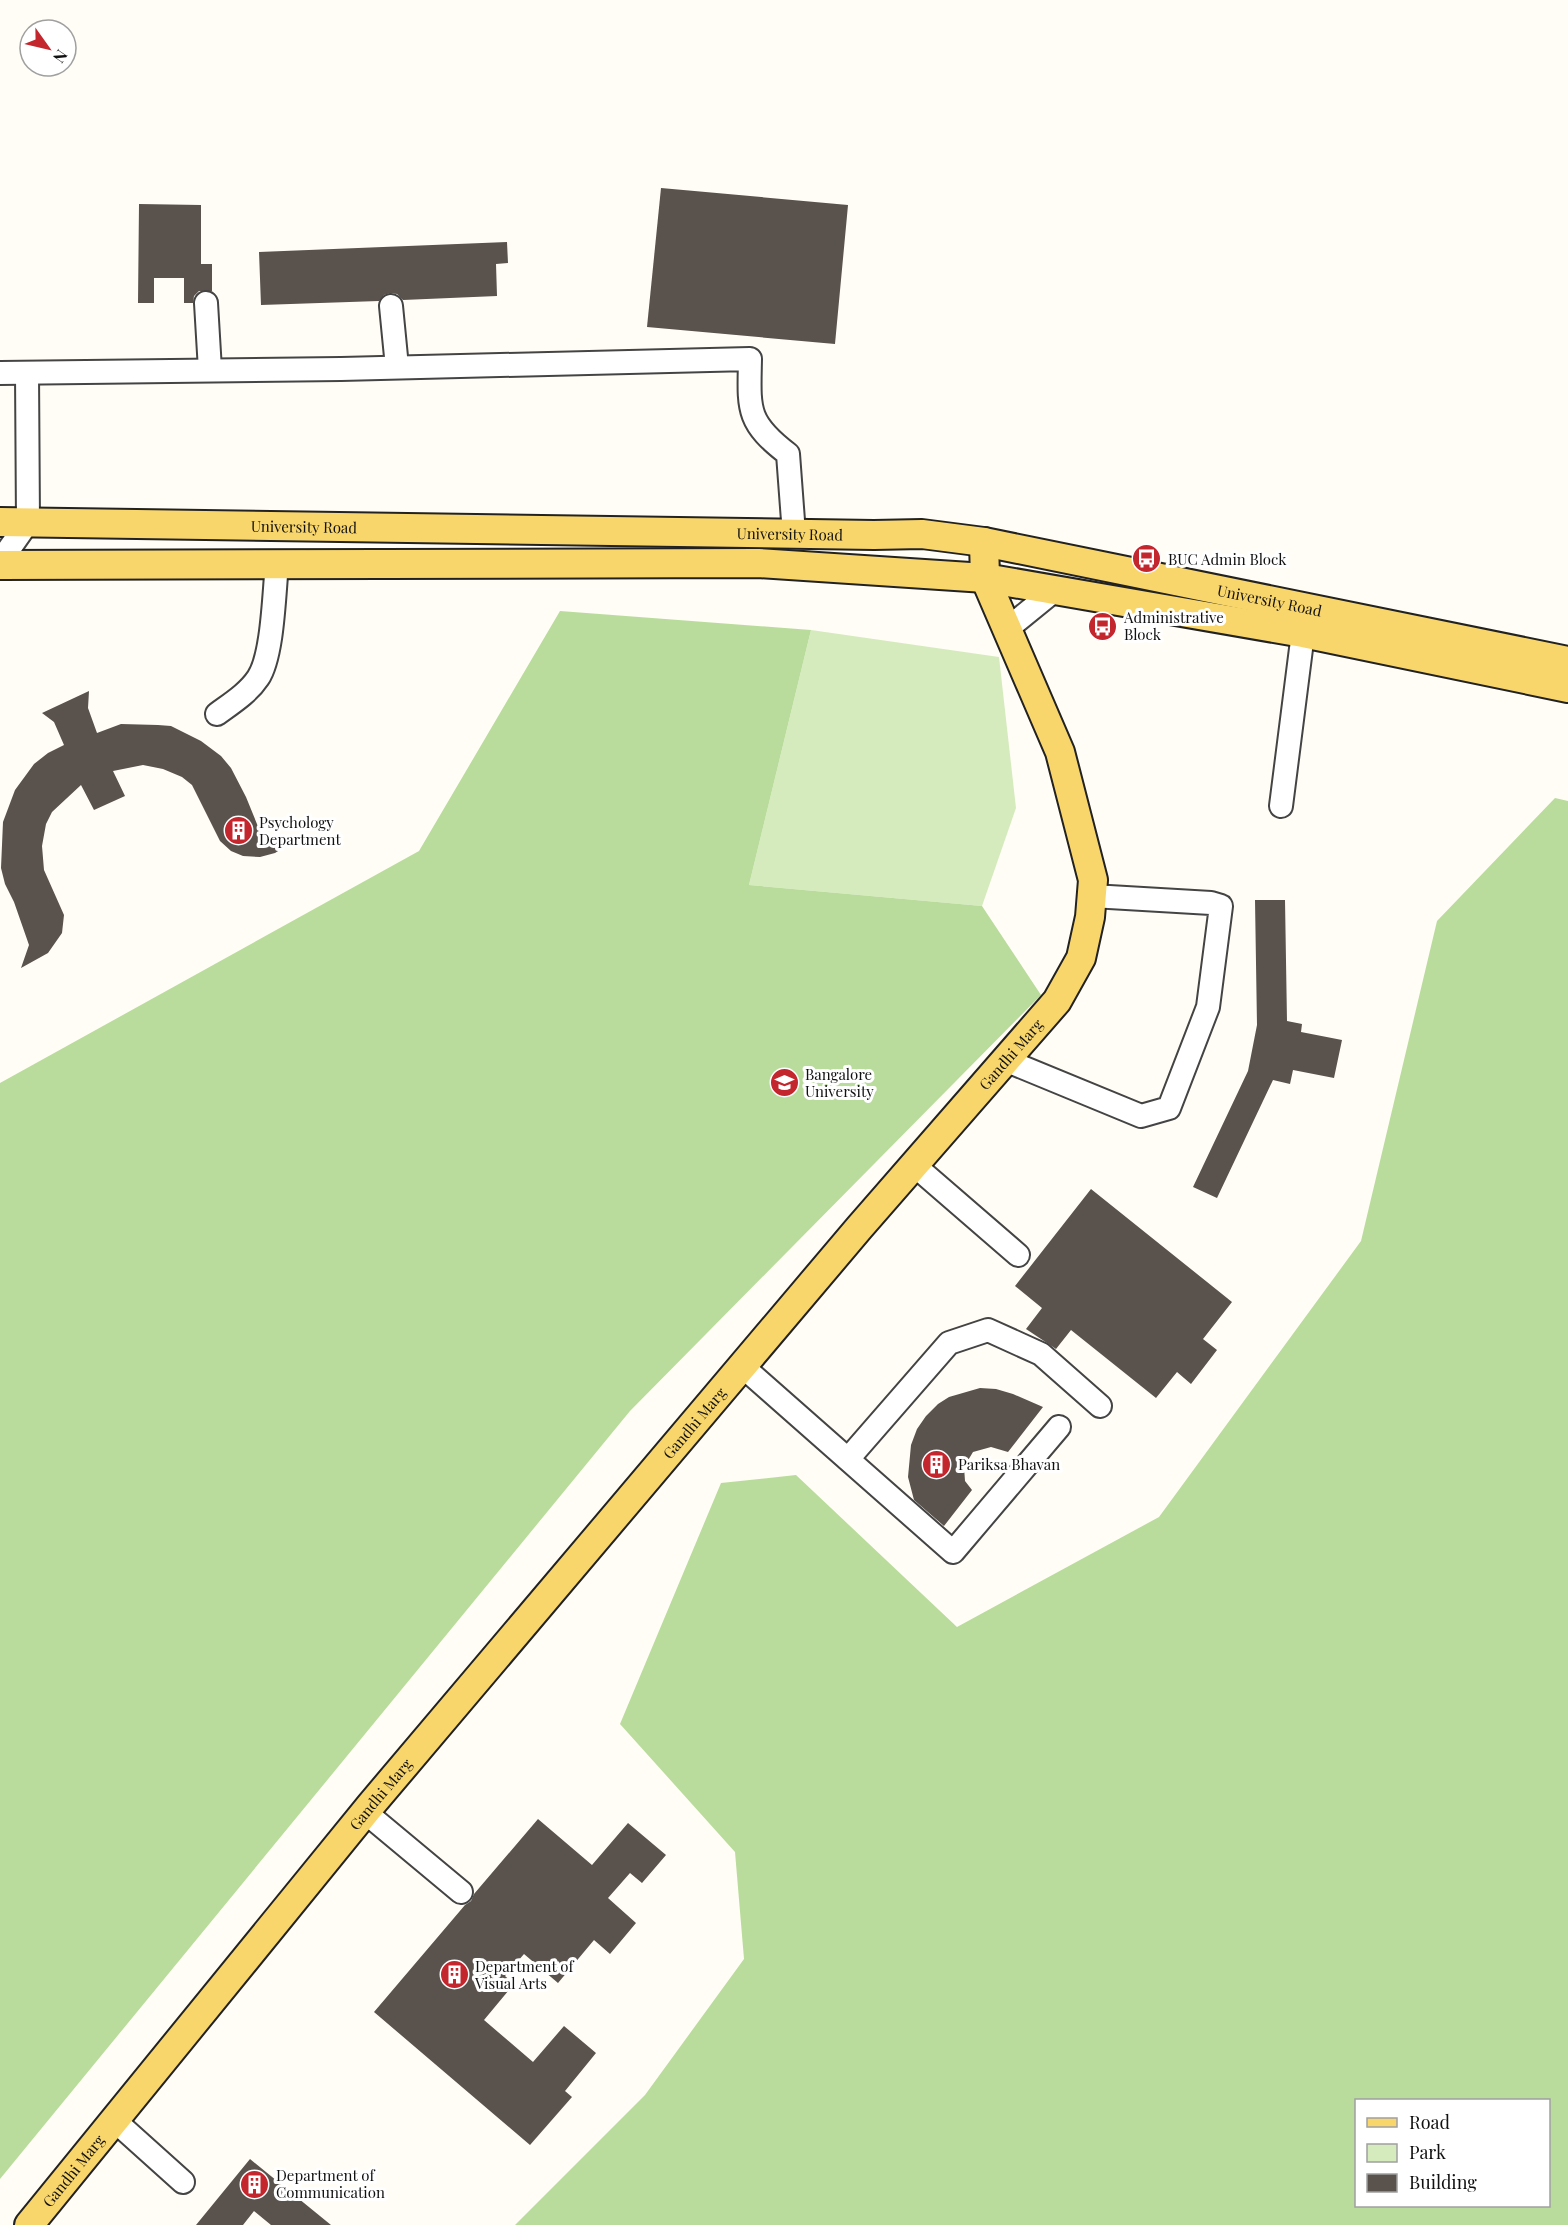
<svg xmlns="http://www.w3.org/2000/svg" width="1568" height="2225" viewBox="0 0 1568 2225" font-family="'Playfair Display',serif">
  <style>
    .green { fill: #d5ebbd }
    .forest { fill: #b9dc9c; fill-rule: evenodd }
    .building { fill: #5a524d }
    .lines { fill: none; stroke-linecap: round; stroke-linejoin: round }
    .minor-casing { stroke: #444; stroke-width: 26 }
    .major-casing { stroke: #222; stroke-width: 32 }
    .minor { stroke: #fff; stroke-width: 22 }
    .major { stroke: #f9d66b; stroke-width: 28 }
    .labels { text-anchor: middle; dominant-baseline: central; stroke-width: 6; stroke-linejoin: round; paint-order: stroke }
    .street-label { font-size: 15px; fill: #111; stroke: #fff }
    .poi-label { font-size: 15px; fill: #111; stroke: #fff; text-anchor: start }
  </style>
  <rect width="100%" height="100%" fill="#fffdf5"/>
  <path class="green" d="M811,630L999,657L1016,808L982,906L749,885Z"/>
  <g class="forest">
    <path d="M560,611L811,630L749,885L982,906L1041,995L630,1411L0,2179V1083L419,851Z"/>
    <path d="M1555,798L1568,801V2225H515L645,2095L744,1959L735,1852L620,1724L721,1483L796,1475L957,1627L1159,1517L1361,1241L1437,921ZM1356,2100H1548V2206H1356Z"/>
  </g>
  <g class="building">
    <path d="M661,188L848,205L835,344L647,327Z"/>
    <path d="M139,204L201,205V264H212V291H199L194,296L193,303H184V278H154V303H138Z"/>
    <path d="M507,242L508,263L496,264L497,296L403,300L397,294L390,293L384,295L379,301L261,305L259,252Z"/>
    <path d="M89,691L88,708L97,733L121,724L158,725L171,726L201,741L221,756L231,768L246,797L259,829L265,836L292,842L275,853L260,857L243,856L231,851L220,841L192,785L182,777L163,769L143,765L113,771L125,796L94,810L81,785L52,812L46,824L42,846L44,870L64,915L62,933L48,953L21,968L29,945L14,902L5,884L1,868L3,822L15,790L34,764L48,753L64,745L54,722L42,713Z"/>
    <path d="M1255,900H1285L1287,1021L1302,1024L1301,1032L1342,1040L1334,1078L1293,1070L1290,1084L1273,1080L1217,1198L1193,1187L1248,1071L1257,1025Z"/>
    <path d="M1091,1189L1232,1302L1203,1339L1217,1350L1191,1384L1177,1372L1156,1398L1071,1330L1056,1349L1026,1329L1042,1308L1015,1286Z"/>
    <path d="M980,1388L996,1389L1013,1394L1043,1407L1008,1452L991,1447L973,1452L964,1467L965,1481L972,1490L944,1526L914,1500L908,1477L911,1445L917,1429L926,1416L938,1404L949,1397Z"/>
    <path d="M538,1819L592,1865L628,1823L666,1855L642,1883L630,1873L608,1898L636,1923L610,1954L594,1940L558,1983L524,1954L505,1976L514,1984L484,2020L533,2062L564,2026L596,2053L565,2091L572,2097L530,2145L374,2012L465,1905L471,1901L474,1894Z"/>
    <path d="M250,2159L331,2225H271L254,2211L243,2225H196Z"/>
  </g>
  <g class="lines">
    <defs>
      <g id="minor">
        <path d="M206,303L210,370"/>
        <path d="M391,306L397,367"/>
        <path d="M0,373L341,369L750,359C749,409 746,422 788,454L794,534"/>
        <path d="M0,562L28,522L27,373"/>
        <path d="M1007,629L1055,590"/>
        <path d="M217,714C232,703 248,693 258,678C273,656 274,592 277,564"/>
        <path d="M1281,806L1303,633"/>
        <path d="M1005,1060L1141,1116L1169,1108L1208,1007L1221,906L1211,903L1092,896"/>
        <path d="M914,1165L1018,1255"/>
        <path d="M742,1366L953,1552L1059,1427"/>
        <path d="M848,1459L949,1343L988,1330L1041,1354L1100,1406"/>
        <path d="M365,1812L461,1892"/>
        <path d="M114,2120L183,2182"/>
      </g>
      <g id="major">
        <path id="s1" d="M0,522L874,535L922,534L984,542L1568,661"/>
        <path d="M0,565L758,563L985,578L1303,633L1568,688"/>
        <path id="s2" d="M29,2225L370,1806L859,1228L1057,1001L1081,958L1090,917L1093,880L1060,752L985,578L984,542"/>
      </g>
    </defs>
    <use href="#minor" class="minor-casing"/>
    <use href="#major" class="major-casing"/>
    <use href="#minor" class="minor"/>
    <use href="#major" class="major"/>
  </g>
  <defs>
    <symbol id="bus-disc" viewBox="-11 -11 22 22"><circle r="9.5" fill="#c4262e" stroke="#fff"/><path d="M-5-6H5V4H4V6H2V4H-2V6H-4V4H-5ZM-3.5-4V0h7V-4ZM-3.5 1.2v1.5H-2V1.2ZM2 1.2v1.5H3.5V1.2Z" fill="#fff"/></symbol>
    <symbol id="building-disc" viewBox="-11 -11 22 22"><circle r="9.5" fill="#c4262e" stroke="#fff"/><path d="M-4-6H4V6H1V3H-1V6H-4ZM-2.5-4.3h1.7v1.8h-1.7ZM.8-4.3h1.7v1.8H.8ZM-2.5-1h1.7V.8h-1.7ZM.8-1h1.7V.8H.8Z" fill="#fff"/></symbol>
    <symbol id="university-disc" viewBox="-11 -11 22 22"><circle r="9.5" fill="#c4262e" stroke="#fff"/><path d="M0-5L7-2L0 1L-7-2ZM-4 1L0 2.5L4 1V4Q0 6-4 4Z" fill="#fff"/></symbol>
  </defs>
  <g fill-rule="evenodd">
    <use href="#bus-disc" x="1130" y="542" width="33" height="33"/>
    <use href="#bus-disc" x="1086" y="610" width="33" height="33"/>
    <use href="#building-disc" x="222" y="814" width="33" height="33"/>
    <use href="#university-disc" x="768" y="1066" width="33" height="33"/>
    <use href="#building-disc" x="920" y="1448" width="33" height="33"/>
    <use href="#building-disc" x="438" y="1958" width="33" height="33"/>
    <use href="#building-disc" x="238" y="2168" width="33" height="33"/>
  </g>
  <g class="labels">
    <g class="street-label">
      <text stroke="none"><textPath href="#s1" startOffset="304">University Road</textPath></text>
      <text stroke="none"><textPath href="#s1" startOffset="790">University Road</textPath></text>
      <text stroke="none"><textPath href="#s1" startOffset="1276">University Road</textPath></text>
      <text stroke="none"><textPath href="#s2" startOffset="1528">Gandhi Marg</textPath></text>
      <text stroke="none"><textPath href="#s2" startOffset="1042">Gandhi Marg</textPath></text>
      <text stroke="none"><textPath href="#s2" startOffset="556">Gandhi Marg</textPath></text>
      <text stroke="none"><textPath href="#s2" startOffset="70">Gandhi Marg</textPath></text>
    </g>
    <g class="poi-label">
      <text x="1168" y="559">BUC Admin Block</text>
      <text x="1124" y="617">Administrative<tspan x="1124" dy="17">Block</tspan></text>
      <text x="259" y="822">Psychology<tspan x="259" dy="17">Department</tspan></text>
      <text x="805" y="1074">Bangalore<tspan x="805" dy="17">University</tspan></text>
      <text x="958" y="1464">Pariksa Bhavan</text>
      <text x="475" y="1966">Department of<tspan x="475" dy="17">Visual Arts</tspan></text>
      <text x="276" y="2175">Department of<tspan x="276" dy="17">Communication</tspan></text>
    </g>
  </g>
  <rect x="1355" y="2099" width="195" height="108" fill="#ffffff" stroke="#a0a0a0" stroke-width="1.5"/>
  <rect x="1367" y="2118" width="30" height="9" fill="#f9d66b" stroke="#a0a0a0" stroke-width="1.5"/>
  <text x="1409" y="2129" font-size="18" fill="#111111">Road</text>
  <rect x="1367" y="2144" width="30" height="18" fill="#d5ebbd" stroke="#a0a0a0" stroke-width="1.5"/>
  <text x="1409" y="2159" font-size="18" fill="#111111">Park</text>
  <rect x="1367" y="2174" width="30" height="18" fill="#5a524d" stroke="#a0a0a0" stroke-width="1.5"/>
  <text x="1409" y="2189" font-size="18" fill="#111111">Building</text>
  <g transform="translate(48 48) rotate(124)"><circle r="28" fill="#ffffff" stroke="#a0a0a0" stroke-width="1.5"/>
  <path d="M0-4.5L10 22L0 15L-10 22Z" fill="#c4262e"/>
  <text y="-9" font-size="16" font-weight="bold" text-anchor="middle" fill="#111111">N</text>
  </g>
</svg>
